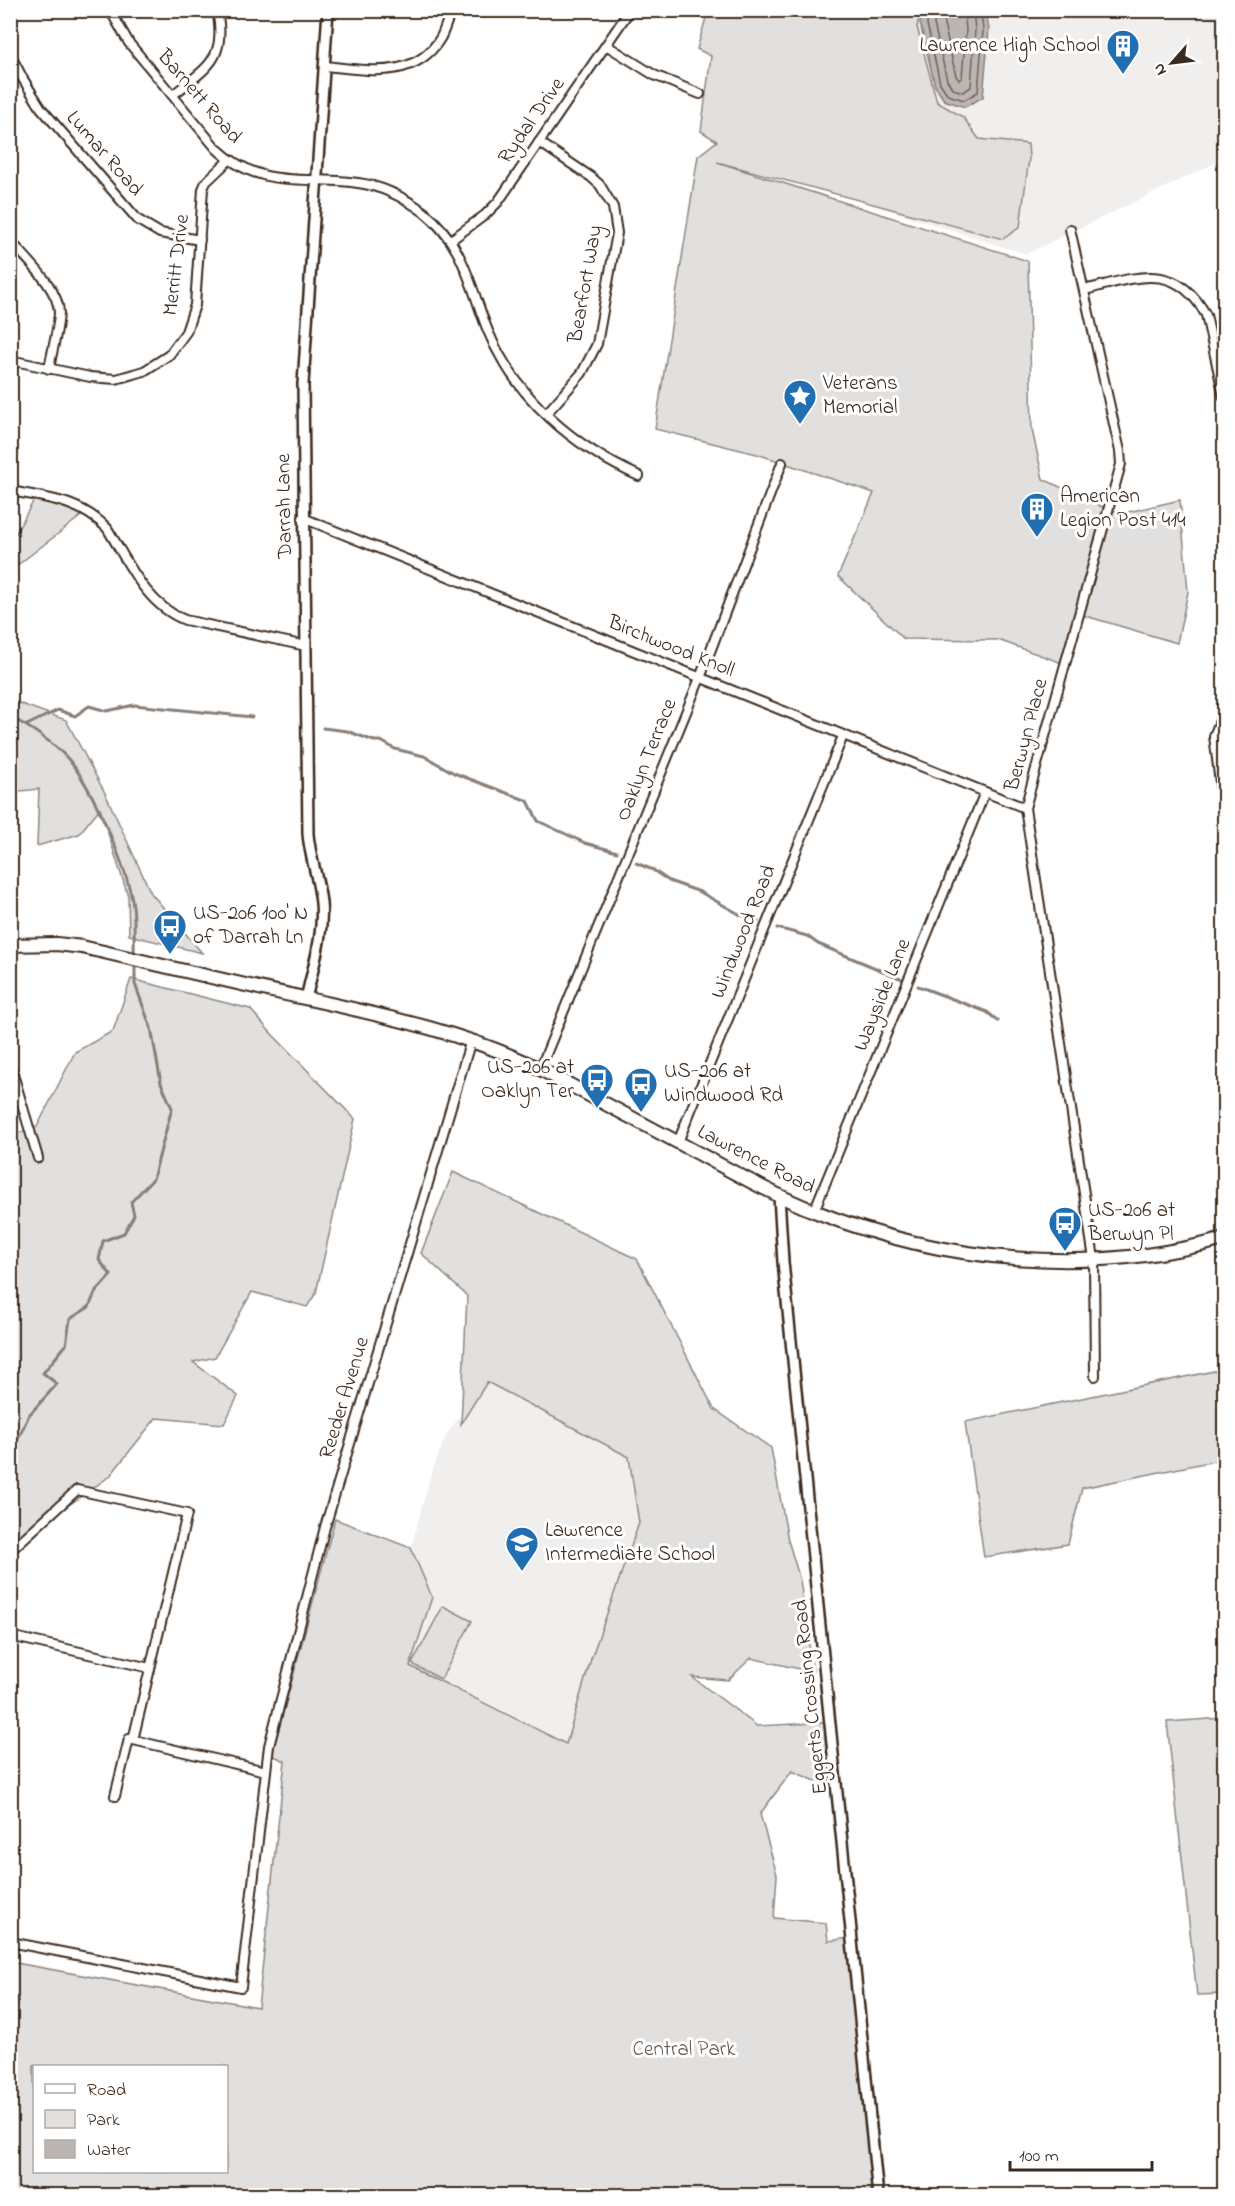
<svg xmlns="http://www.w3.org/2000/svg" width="1235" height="2206" viewBox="0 0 1235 2206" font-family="'Indie Flower',sans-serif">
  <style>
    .built { fill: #f1efee }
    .green { fill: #e2e0de; stroke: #8e857e; stroke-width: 1.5; fill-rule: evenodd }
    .water { fill: #bcb6b3; stroke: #887e77; stroke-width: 1.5 }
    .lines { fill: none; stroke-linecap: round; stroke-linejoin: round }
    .shore { stroke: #6f625a; stroke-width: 1.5 }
    .stream { stroke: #887e77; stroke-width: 3 }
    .minor-casing { stroke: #3b2a1e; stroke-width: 12 }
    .tertiary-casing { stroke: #3b2a1e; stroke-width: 14 }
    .primary-casing { stroke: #3b2a1e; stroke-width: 16 }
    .minor { stroke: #fff; stroke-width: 8 }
    .tertiary { stroke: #fff; stroke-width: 9 }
    .primary { stroke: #fff; stroke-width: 12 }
    .labels { text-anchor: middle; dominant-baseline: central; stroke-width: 6; stroke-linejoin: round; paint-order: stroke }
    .poi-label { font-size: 21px; fill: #3b2a1e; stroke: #fff; text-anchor: start }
    .street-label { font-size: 21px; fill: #3b2a1e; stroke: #fff }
    .park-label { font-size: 21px; fill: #65584e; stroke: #fff }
  </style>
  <rect width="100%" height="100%" fill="#fff"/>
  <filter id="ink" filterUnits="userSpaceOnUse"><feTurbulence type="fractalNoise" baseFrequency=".0167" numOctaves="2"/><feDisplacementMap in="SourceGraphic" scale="12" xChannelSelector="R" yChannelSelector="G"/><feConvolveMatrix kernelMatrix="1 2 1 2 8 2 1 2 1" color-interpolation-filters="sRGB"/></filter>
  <g filter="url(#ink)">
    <g class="built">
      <path d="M748,11H1224V159L1026,254L750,166Z"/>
      <path d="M486,1382L629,1456L639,1523L566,1744L408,1667L432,1597L411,1548L430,1477L446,1435Z"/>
    </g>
    <g class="green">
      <path d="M708,11H921L917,27L937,102L963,117L979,139L1028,144L1029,158L1020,227L1003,239L717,162L1028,261L1032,430L1043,479L1107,509L1124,513L1180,500L1188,592L1177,643L1079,614L1065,664L998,640L904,639L838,576L874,493L757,454L655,429L698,156L717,141L701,131L711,56L697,49Z"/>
      <path d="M35,498L89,510L11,570V542Z"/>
      <path d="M10,700L66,720L105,793L151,893L202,953L129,935L128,896L100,808L79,834L37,846L39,789L11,792Z"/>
      <path d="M131,979L250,1009L272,1034L355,1119L316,1293L307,1307L252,1292L215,1357L193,1362L238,1396L224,1424L156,1418L110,1476L11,1546L10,1136L37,1127L75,1052L113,1031Z"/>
      <path d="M453,1172L637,1259L714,1409L771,1448L788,1540L800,1580L813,1672L751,1658L728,1680L692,1677L757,1726L835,1722L842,1792L792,1771L760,1814L777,1875L774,1918L826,1923L828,1941L857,1937L884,2195H11L10,1962L258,2007L285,1761L272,1755L335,1519L411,1548L432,1597L410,1666L566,1744L591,1659L639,1523L629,1457L487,1382L461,1424L467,1296L421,1253ZM34,2066H226V2172H34Z"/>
      <path d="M1224,1369V1459L1082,1488L1068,1544L984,1557L965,1422Z"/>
      <path d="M443,1606L472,1621L441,1679L412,1664Z"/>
      <path d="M1224,1718V1994L1197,1995L1167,1722Z"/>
    </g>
    <path class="water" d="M924,10L986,11L989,29L983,97L965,107L944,100L935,86L920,23Z"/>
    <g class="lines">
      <g class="shore">
        <path d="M929,10L927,24L940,83L948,95L964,100L978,92L983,30L981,10"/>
        <path d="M937,10L934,24L947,80L953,89L963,92L971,87L975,30L973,10"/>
        <path d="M946,10L944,24L956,76L959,80L962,77L966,30L964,10"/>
      </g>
      <g class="stream">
        <path d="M10,717C29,726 55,744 69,760C93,789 128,869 133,906C135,922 134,940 134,957"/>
        <path d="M27,725L58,710L75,716L89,706L107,711L134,705L252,717"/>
        <path d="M323,728L347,731L374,741H381L395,749L424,756L454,773L528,801L538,821L585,843L617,852"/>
        <path d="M636,863L653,870L669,881L700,892L739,914L758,921"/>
        <path d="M777,928L807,936L818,944L902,979"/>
        <path d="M918,986L987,1012L998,1021"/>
        <path d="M10,1457L29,1415L57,1384L43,1373L66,1345L70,1319L89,1307L95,1293L111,1275L99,1260L103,1241L124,1233L134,1215L131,1202L153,1179L172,1108L161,1083L151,1028L135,984V963"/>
      </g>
      <defs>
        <g id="minor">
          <path d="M110,10L129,43L216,148C262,191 302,175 358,183C382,186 405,198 424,212C464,244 470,286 488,331C516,398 574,447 639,476"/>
          <path d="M606,45L654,75L700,94"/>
          <path d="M10,54L23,79L41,108L138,220L160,233L200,240"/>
          <path d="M325,66C366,70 416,81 441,37C445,29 448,19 451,10"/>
          <path d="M173,95C207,67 227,60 217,10"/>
          <path d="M539,142L591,177L600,185L613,207L617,233L597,344L582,373L546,414"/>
          <path d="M1070,229L1120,451L1121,464L1025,808L1094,1259L1095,1376"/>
          <path d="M10,240C26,259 59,288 59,313C58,331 52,351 49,369"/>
          <path d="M451,240L485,215L498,202L630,10"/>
          <path d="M1084,290C1135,278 1175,259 1206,315L1224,397"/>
          <path d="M10,360L90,377L116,379L144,371L169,355L186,332L195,305L203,189L206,182L229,160"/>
          <path d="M10,491C47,498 79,500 107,528C128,562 146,605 185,620L306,646"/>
          <path d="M303,518L1025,808"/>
          <path d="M1224,711L1214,736L1224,814"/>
          <path d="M10,1064L38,1158"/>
          <path d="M540,1069L700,678L782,463"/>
          <path d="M678,1142L843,736"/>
          <path d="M814,1211L985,792"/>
          <path d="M10,1551L77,1490L187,1514L133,1740"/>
          <path d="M10,1636L150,1668"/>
          <path d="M266,1771L269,1746L325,1527L471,1040"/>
          <path d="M10,1942L241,1987L266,1771L129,1739L115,1796"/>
        </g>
        <g id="tertiary">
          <path d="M306,999C313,967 324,935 321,903C319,880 310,858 308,834L303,384L328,10"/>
          <path d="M779,1196L783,1262L878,2196"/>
        </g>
        <path id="primary" d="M10,945L57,944L82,947C156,964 230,982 304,998C385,1016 466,1033 540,1069C592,1097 644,1124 696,1152C735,1173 774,1195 814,1211C943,1263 1091,1276 1224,1239"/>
      </defs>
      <use href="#minor" class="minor-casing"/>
      <use href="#tertiary" class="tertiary-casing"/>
      <use href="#primary" class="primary-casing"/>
      <use href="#minor" class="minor"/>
      <use href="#tertiary" class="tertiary"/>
      <use href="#primary" class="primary"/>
    </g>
  </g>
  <defs>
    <symbol id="building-pin" viewBox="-11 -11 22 30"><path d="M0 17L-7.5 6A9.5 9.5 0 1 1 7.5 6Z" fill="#1f6fb2" stroke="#fff"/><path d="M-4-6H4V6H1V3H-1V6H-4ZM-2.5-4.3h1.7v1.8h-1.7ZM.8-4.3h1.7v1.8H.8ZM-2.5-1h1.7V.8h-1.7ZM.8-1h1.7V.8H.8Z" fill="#fff"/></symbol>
    <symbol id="sight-pin" viewBox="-11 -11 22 30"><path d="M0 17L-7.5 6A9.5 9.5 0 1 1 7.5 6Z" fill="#1f6fb2" stroke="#fff"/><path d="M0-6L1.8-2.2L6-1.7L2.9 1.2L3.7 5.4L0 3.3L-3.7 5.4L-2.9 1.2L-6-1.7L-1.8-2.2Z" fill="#fff"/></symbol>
    <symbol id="bus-pin" viewBox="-11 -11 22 30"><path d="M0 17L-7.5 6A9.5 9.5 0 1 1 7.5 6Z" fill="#1f6fb2" stroke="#fff"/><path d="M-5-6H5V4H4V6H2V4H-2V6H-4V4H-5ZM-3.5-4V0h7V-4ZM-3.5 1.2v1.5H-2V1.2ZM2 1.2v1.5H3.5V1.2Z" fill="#fff"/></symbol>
    <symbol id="school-pin" viewBox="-11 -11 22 30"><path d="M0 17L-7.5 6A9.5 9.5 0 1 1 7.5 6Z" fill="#1f6fb2" stroke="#fff"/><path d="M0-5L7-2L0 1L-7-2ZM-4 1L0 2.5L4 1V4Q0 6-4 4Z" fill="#fff"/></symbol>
  </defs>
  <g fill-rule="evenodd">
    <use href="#building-pin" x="1104" y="27" width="38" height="52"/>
    <use href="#sight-pin" x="781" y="377" width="38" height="52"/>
    <use href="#building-pin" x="1018" y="490" width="38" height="52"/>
    <use href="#bus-pin" x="151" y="907" width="38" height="52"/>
    <use href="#bus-pin" x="578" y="1061" width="38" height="52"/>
    <use href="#bus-pin" x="622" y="1065" width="38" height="52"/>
    <use href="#bus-pin" x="1046" y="1204" width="38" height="52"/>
    <use href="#school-pin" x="503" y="1524" width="38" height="52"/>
  </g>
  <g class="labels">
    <g class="poi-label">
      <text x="1100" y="46" text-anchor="end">Lawrence High School</text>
      <text x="823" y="384">Veterans<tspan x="823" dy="24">Memorial</tspan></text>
      <text x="1060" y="497">American<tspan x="1060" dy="24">Legion Post 414</tspan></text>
      <text x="193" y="914">US-206 100' N<tspan x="193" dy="24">of Darrah Ln</tspan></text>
      <text x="574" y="1068" text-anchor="end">US-206 at<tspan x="574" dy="24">Oaklyn Ter</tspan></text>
      <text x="664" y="1072">US-206 at<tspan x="664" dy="24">Windwood Rd</tspan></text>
      <text x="1088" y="1211">US-206 at<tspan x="1088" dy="24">Berwyn Pl</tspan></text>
      <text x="545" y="1531">Lawrence<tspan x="545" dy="24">Intermediate School</tspan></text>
    </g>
    <g class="street-label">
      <text transform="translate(199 97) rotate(49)">Barnett Road</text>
      <text transform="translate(532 121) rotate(-55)">Rydal Drive</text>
      <text transform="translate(104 154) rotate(49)">Lumar Road</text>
      <text transform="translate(177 265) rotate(-83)">Merritt Drive</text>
      <text transform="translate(586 284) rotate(-80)">Bearfort Way</text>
      <text transform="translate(285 506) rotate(-91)">Darrah Lane</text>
      <text transform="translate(671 647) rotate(22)">Birchwood Knoll</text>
      <text transform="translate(1027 735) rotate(-75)">Berwyn Place</text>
      <text transform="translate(647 760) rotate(-68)">Oaklyn Terrace</text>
      <text transform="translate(744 932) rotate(-68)">Windwood Road</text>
      <text transform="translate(883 995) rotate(-68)">Wayside Lane</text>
      <text transform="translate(756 1160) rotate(27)">Lawrence Road</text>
      <text transform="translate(345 1398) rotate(-73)">Reeder Avenue</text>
      <text transform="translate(811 1697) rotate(-96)">Eggerts Crossing Road</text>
    </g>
    <g class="park-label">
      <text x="684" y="2050">Central Park</text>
    </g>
  </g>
  <rect width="1235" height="2206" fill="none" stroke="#fff" stroke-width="36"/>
  <rect x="18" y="18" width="1199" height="2170" fill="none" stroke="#3b2a1e" stroke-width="2" filter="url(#ink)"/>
  <rect x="33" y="2065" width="195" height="108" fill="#ffffff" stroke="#b1aaa5" stroke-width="1.5"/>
  <rect x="45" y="2084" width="30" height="9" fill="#ffffff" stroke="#b1aaa5" stroke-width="1.5"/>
  <text x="87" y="2095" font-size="18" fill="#3b2a1e">Road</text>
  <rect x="45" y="2110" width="30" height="18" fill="#e2e0de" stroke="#b1aaa5" stroke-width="1.5"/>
  <text x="87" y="2125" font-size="18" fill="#3b2a1e">Park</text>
  <rect x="45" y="2140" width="30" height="18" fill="#bcb6b3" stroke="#b1aaa5" stroke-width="1.5"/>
  <text x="87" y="2155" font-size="18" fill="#3b2a1e">Water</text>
  <g transform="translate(1172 63) rotate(242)" stroke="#ffffff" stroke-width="4.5" paint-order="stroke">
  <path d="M0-4.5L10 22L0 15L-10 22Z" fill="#3b2a1e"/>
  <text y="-9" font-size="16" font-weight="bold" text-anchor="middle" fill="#3b2a1e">N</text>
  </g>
  <path d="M1010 2161v9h142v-9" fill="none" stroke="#3b2a1e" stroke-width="3"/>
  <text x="1019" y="2161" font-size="18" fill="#3b2a1e" stroke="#ffffff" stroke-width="4.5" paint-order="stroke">100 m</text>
</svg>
